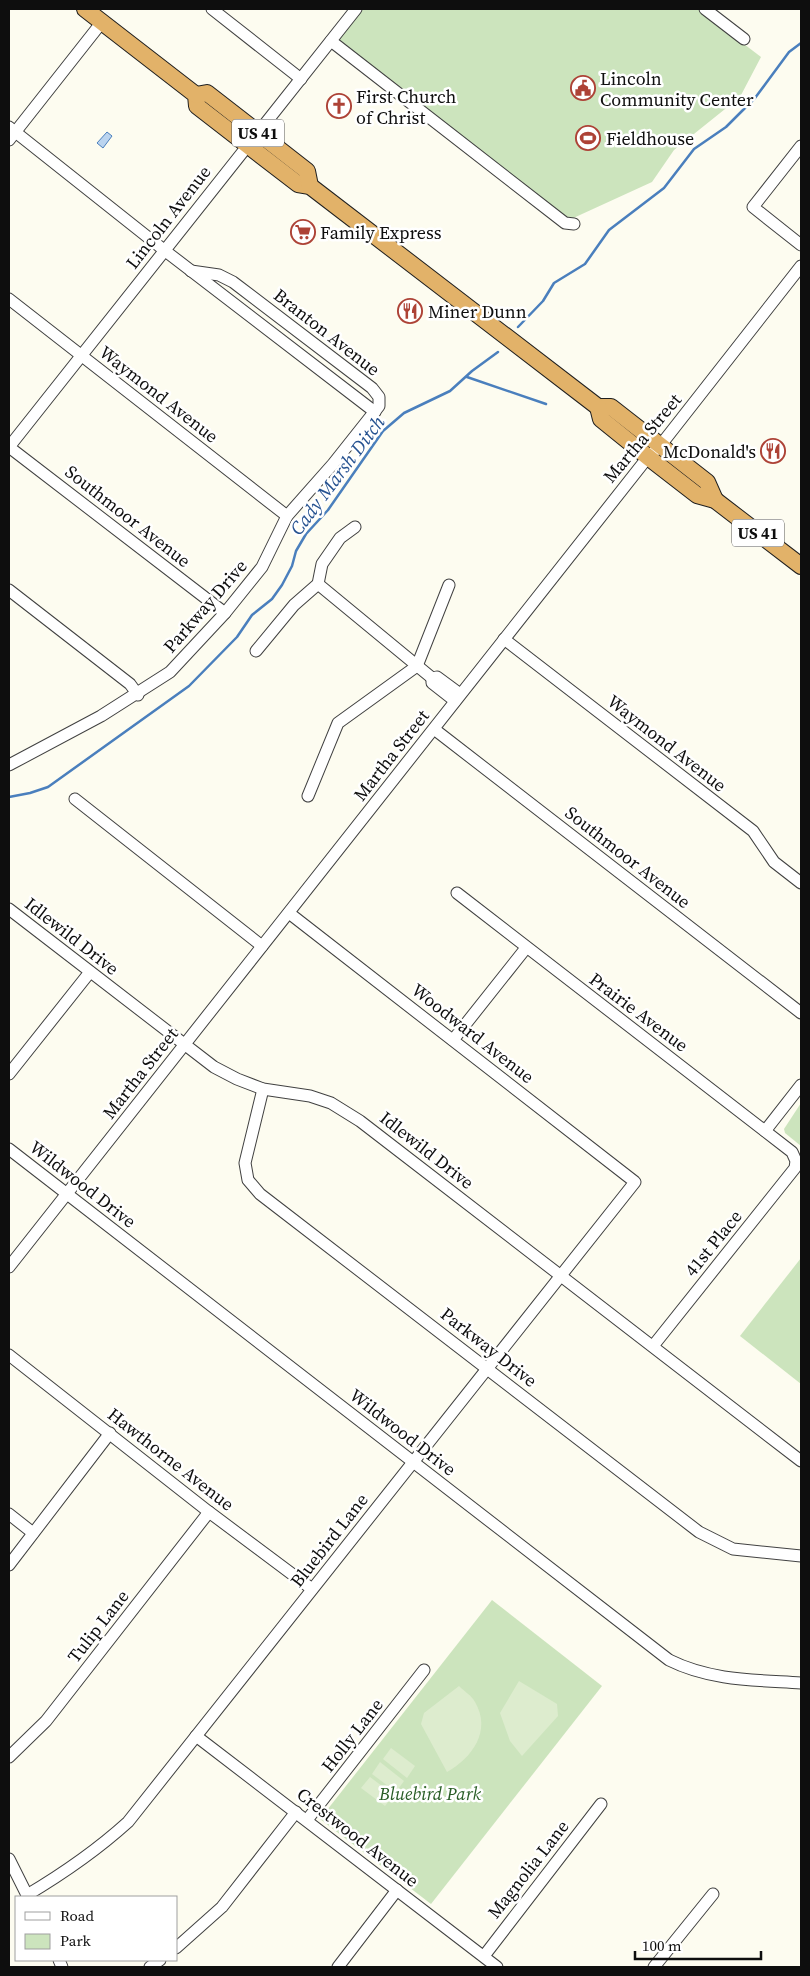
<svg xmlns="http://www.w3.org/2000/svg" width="810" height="1976" viewBox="0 0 810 1976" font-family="'Source Serif 4',serif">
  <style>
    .green { fill: #cce4bd }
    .pitch { fill: #ddecce }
    .water { fill: #bbd4ef; stroke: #4a7fbd }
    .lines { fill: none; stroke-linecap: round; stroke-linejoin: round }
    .stream { stroke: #4a7fbd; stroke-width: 2.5 }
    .minor-casing { stroke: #414141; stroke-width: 13 }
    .highway-casing { stroke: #1f1f1f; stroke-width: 18 }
    .minor { stroke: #fff; stroke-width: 11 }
    .highway { stroke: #e2b269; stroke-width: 16 }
    .labels { text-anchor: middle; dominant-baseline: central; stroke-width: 5; stroke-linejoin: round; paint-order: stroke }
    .shield { fill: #fff; stroke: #565656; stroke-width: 1 }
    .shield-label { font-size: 16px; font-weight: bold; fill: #0e0e0e }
    .poi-label { font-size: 18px; fill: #0e0e0e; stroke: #fff; text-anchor: start }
    .street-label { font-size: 18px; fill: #0e0e0e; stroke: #fff }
    .park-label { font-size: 18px; font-style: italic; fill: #295d26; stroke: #fff }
    .water-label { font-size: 19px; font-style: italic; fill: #265290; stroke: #fff }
  </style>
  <rect width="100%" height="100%" fill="#fdfcf0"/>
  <g class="green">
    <path d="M361,9H698L761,57L740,97L674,150L652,182L569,220L335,41Z"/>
    <path d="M801,1103V1146L785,1133L784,1129Z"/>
    <path d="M801,1258V1384L740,1336Z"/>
    <path d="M492,1600L602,1686L431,1904L320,1819Z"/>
  </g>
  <g class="pitch">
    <path d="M519,1681L557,1704L558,1716L522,1756L510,1741L500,1713Z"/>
    <path d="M459,1686C464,1691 472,1696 475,1702C492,1731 472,1758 447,1772L421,1724L424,1713Z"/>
    <path d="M391,1748L415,1766L407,1778L383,1759Z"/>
    <path d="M380,1762L404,1781L396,1792L372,1774Z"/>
    <path d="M370,1777L394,1795L385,1806L361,1788Z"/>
  </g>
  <path class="water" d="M107,132L112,136L103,148L97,143Z"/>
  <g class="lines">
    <g class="stream">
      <path d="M518,327L543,301L554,283L585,264L609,230L664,188L694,149L726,127L755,98L789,52L801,43"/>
      <path d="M467,377L546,404"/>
      <path d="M9,797L30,793L48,787L189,686L237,637L252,615L272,599L282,585L292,566L296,551L306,534L328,510L383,431L404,413L450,391L472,371L498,352"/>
    </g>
    <defs>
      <g id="minor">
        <path d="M212,9L301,79"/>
        <path d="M705,9L744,39"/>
        <path d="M331,41L565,223L574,224"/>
        <path d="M9,127L164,250L375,412"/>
        <path d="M9,140L102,22"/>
        <path d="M801,146L753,207L801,245"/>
        <path d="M9,299L287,516"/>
        <path d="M318,584L432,678L437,677L460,694"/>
        <path d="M9,590L130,684L138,695"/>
        <path d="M225,613L9,447L356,9"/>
        <path d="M504,639L753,831L774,862L801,883"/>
        <path d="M256,651L294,605L318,584L322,564L340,538L355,527"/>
        <path d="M432,678V683L455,701"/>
        <path d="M434,729L801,1013"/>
        <path d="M9,765L101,716L170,672L225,613L262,567L287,516L333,464L379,406V397L372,388L233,282L219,275L191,271"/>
        <path d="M308,796L338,723L417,666L449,585"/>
        <path d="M75,799L262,946"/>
        <path d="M457,893L792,1152L796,1161L795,1168L653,1346"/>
        <path d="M9,909L214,1067L237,1079L263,1089L310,1096L331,1103L360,1121L801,1461"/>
        <path d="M453,1040L526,948"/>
        <path d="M9,1074L90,972"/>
        <path d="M263,1089L245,1163L248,1180L260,1194L699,1532L733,1549L801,1556"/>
        <path d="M765,1131L801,1085"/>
        <path d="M9,1149L669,1660C711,1681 756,1680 801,1683"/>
        <path d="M9,1267L648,457L660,446L801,266"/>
        <path d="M9,1355L209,1512L312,1589"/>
        <path d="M9,1514L33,1533"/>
        <path d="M9,1565L110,1433"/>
        <path d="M196,1736L497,1967"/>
        <path d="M9,1757L46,1721L209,1512"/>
        <path d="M307,1820L424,1670"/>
        <path d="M9,1859L28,1897"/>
        <path d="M27,1895C64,1873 96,1851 128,1822L635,1182L289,913"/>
        <path d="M176,1948L222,1907L296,1812"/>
        <path d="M484,1956L601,1804"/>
        <path d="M59,1960L62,1967"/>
        <path d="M150,1967L160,1960"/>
        <path d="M338,1967L397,1890"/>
        <path d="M654,1967L713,1894"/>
      </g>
      <g id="highway">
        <path d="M85,9L196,95L197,106L298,184L310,186L598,407H611L707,482L715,500"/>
        <path d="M196,95L207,93L307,171L310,186"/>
        <path d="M598,407L601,419L648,457L697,495L715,500L801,566"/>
      </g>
    </defs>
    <use href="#minor" class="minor-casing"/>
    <use href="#highway" class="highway-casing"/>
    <use href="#minor" class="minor"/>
    <use href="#highway" class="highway"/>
  </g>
  <defs>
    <symbol id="civic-ring" viewBox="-11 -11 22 22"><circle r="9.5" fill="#fff" stroke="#ad4236" stroke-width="1.5"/><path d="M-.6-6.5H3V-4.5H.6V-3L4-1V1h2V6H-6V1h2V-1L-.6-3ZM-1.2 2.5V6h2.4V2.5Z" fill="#ad4236"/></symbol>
    <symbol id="church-ring" viewBox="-11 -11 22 22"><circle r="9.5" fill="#fff" stroke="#ad4236" stroke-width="1.5"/><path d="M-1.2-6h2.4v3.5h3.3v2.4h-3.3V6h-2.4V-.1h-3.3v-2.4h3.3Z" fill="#ad4236"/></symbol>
    <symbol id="stadium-ring" viewBox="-11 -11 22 22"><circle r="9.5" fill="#fff" stroke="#ad4236" stroke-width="1.5"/><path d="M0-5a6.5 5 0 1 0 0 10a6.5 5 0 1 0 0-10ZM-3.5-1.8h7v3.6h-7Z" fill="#ad4236"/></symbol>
    <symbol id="supermarket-ring" viewBox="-11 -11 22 22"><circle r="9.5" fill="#fff" stroke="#ad4236" stroke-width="1.5"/><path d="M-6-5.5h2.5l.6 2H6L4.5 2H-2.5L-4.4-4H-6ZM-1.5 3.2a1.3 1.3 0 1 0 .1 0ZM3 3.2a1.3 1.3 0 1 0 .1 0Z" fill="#ad4236"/></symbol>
    <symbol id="restaurant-ring" viewBox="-11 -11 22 22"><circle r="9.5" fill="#fff" stroke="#ad4236" stroke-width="1.5"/><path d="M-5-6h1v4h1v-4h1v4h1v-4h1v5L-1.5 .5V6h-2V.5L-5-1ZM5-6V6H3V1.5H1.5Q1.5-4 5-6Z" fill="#ad4236"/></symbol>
  </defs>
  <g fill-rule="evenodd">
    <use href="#civic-ring" x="569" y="74" width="28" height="28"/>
    <use href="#church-ring" x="325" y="92" width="28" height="28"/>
    <use href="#stadium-ring" x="574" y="124" width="28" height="28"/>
    <use href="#supermarket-ring" x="289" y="218" width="28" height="28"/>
    <use href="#restaurant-ring" x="396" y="297" width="28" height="28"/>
    <use href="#restaurant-ring" x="759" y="437" width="28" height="28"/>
  </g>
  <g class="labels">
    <g class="shield">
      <rect x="232" y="119.5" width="52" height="27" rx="4"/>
      <rect x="732" y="519.5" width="52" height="27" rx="4"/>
    </g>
    <g class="shield-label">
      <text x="258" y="133">US 41</text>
      <text x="758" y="533">US 41</text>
    </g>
    <g class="poi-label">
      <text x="600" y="78">Lincoln<tspan x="600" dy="21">Community Center</tspan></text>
      <text x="356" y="96">First Church<tspan x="356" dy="21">of Christ</tspan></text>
      <text x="606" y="138">Fieldhouse</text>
      <text x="320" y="232">Family Express</text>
      <text x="428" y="311">Miner Dunn</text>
      <text x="756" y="451" text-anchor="end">McDonald's</text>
    </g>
    <g class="street-label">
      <text transform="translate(168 217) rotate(-52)">Lincoln Avenue</text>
      <text transform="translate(327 332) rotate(38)">Branton Avenue</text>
      <text transform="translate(159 394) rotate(38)">Waymond Avenue</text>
      <text transform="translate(642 438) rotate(-50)">Martha Street</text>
      <text transform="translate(128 516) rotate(38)">Southmoor Avenue</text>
      <text transform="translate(205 606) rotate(-49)">Parkway Drive</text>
      <text transform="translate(667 743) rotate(38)">Waymond Avenue</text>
      <text transform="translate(391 755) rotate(-52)">Martha Street</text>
      <text transform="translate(628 857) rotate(38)">Southmoor Avenue</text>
      <text transform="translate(72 936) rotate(38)">Idlewild Drive</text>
      <text transform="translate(639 1012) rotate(37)">Prairie Avenue</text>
      <text transform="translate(473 1033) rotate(38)">Woodward Avenue</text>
      <text transform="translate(140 1073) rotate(-52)">Martha Street</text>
      <text transform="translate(427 1150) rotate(38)">Idlewild Drive</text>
      <text transform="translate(83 1184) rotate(38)">Wildwood Drive</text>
      <text transform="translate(713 1243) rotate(-51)">41st Place</text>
      <text transform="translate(489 1347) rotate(38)">Parkway Drive</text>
      <text transform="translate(403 1432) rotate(38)">Wildwood Drive</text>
      <text transform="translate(171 1459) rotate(38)">Hawthorne Avenue</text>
      <text transform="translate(329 1540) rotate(-52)">Bluebird Lane</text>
      <text transform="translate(98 1626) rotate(-52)">Tulip Lane</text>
      <text transform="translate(352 1735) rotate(-52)">Holly Lane</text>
      <text transform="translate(358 1837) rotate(38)">Crestwood Avenue</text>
      <text transform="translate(528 1869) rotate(-52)">Magnolia Lane</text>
    </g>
    <g class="park-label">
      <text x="430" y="1793">Bluebird Park</text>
    </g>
    <g class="water-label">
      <text transform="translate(337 475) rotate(-53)">Cady Marsh Ditch</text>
    </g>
  </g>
  <rect width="810" height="1976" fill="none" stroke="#0e0e0e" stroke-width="20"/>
  <rect x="15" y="1896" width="162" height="65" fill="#ffffff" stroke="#9f9f9f"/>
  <rect x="25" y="1912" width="25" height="8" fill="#ffffff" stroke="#9f9f9f"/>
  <text x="60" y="1921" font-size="15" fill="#0e0e0e">Road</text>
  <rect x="25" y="1934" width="25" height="15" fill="#cce4bd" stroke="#9f9f9f"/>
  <text x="60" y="1946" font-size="15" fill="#0e0e0e">Park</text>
  <path d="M635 1951v8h126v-8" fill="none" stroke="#0e0e0e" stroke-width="2.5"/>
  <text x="642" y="1951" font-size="15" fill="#0e0e0e" stroke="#ffffff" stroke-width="4" paint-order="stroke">100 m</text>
</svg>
